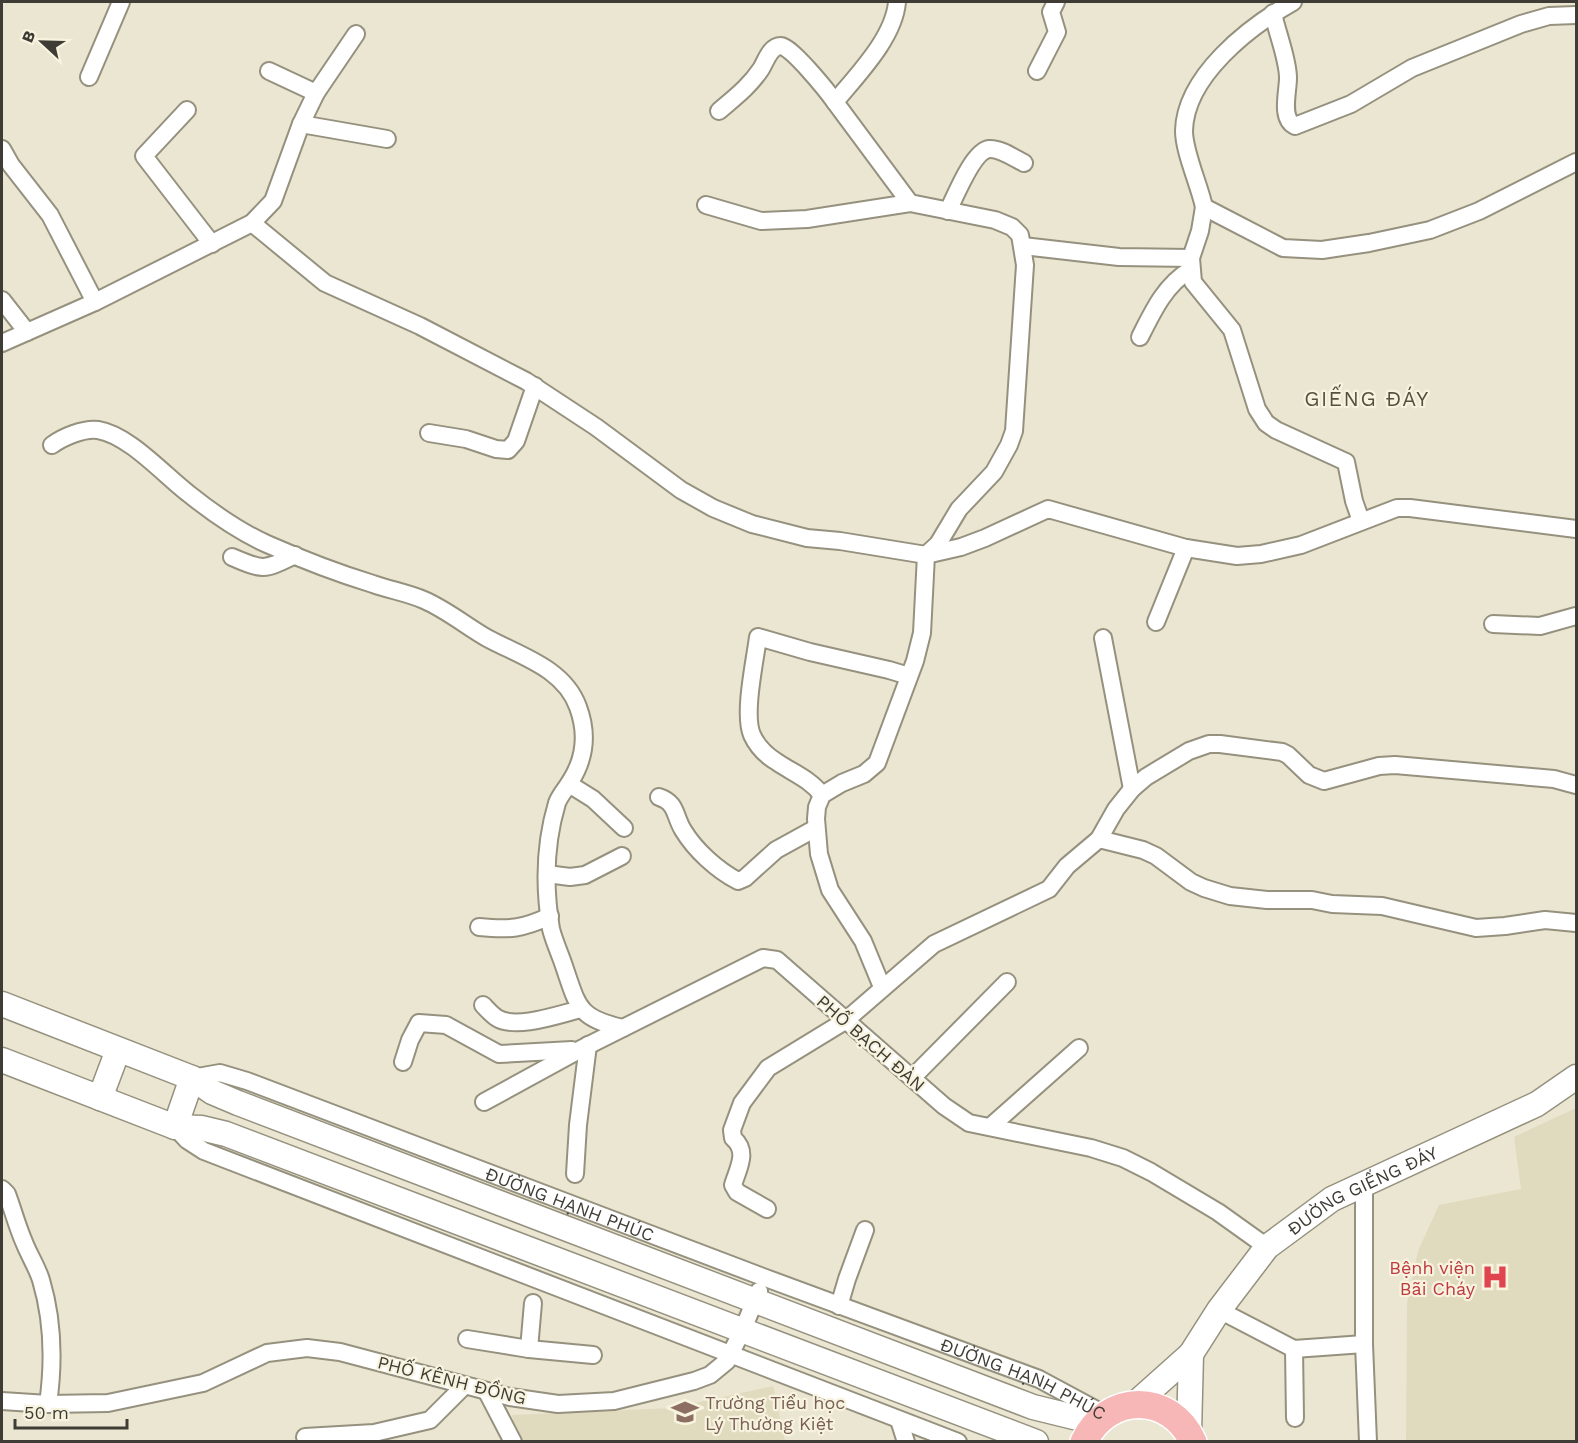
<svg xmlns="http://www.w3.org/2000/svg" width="1578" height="1443" viewBox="0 0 1578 1443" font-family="'Work Sans',sans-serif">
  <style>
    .built { fill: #e0dabe }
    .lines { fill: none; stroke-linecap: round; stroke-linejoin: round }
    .street-casing { stroke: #95917e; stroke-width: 20 }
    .secondary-casing { stroke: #95917e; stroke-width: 27 }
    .primary-casing { stroke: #fff; stroke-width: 30 }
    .street { stroke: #fff; stroke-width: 16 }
    .secondary { stroke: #fff; stroke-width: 24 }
    .primary { stroke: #f7b7b7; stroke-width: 27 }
    .labels { text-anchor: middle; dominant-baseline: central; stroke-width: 4.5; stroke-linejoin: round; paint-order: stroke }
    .street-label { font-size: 18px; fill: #3e3c34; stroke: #f7f3de }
    .health-label { font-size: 18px; fill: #be3a42; stroke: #f7f3de; text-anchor: end }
    .education-label { font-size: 18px; fill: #785e54; stroke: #f7f3de; text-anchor: start }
    .quarter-label { font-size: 21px; letter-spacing: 1.5px; fill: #555140; stroke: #f7f3de }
  </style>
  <rect width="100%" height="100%" fill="#eae6d1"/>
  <g class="built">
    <path d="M1576,1108V1441H1406L1407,1304L1418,1251L1439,1205L1521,1189L1514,1137Z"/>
    <path d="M773,1386L785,1441H517L512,1415L672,1408Z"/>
  </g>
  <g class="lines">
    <defs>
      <g id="street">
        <path d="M1293,2C1250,26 1185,76 1184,131C1184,152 1199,184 1204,207L1283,248L1322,250L1369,243L1430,230L1479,211L1576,162"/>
        <path d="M1273,13C1277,33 1288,59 1288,78C1288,92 1280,119 1295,126L1351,104L1412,68L1521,24L1549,16L1576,15"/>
        <path d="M269,71L316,93"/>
        <path d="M1037,71L1057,32L1051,12L1056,2"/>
        <path d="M89,77L121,2"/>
        <path d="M187,110L144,156L212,244"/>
        <path d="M719,111C734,98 749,87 761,69C766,61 770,46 781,46C791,46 828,92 835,102"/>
        <path d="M301,124L387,139"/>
        <path d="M2,149L11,165L50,215L95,302"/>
        <path d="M706,205L761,221L807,219L910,203"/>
        <path d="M1204,207L1200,231L1191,258L1193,282L1232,330L1257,409L1266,423L1276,430L1346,462L1354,501L1361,521"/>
        <path d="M948,211C955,197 973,151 989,149C1000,148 1014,158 1024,163"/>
        <path d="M252,223L325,283L420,326L526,381L596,427L681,490L713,508L752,524L807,538L840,541L926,555L961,547L985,538L1048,509L1186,548L1237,556L1261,554L1301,545L1397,508H1410L1576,529"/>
        <path d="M1023,246L1119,257L1191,258"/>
        <path d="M2,300L27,332"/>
        <path d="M1140,337C1153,311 1165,285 1190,270"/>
        <path d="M2,343L95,302L252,223L273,201L301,124L316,93L356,34"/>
        <path d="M429,433L466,439L496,449L508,450L516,441L535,386"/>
        <path d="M52,445C63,437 84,428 98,430C129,435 164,475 189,494C214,514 238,531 267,544C301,559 337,573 373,584C390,590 408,593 424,600C447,610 466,626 487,638C520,656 564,668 578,707C588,734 585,759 570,782C566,789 560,795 557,803C545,843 544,887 551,929C554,941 560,954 564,966C578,1007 578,1018 623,1028"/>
        <path d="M232,557C264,571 264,570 295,555"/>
        <path d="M1156,622L1186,548"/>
        <path d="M1493,624L1540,626L1576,616"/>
        <path d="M1103,638L1132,789"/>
        <path d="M569,784L593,799L624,828"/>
        <path d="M822,795C810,779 793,773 777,762C767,756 757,746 752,735C743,714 755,661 758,637L810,652L889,670L909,676"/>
        <path d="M659,797C677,803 674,815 683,830C695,850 717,870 738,881L745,878L776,850L816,828"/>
        <path d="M1099,839L1143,850L1156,856L1191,882L1204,888L1230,896L1267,900H1312L1332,904L1382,906L1476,928L1505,926L1545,920L1576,923"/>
        <path d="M547,874L570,877L585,875L622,856"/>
        <path d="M479,927C510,930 522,929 550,916"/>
        <path d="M882,987L863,941L830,890L819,854L816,819L817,807L822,795L842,783L864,774L877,763L915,661L922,633L926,555L938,544L959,509L994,472L1009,445L1014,431L1025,265L1020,235L1012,227L995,220L910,203L835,102C857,75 894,38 897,2"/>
        <path d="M483,1005C487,1009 492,1015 497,1018C516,1030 560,1014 581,1009"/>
        <path d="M403,1062L410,1040L419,1023L446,1025L499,1054L572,1050"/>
        <path id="s1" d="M192,1078L220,1073L247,1081L763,1277L1039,1379L1106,1415"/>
        <path d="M912,1078L1007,982"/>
        <path d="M484,1102L581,1049L763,958L777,960L944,1106L969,1123L1091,1148L1123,1158L1151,1172L1218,1212L1267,1247"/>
        <path d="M175,1127L187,1140L204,1151L958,1442"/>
        <path d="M990,1127L1079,1048"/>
        <path d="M575,1174L578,1125L588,1045"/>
        <path d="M1364,1183V1344L1368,1442"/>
        <path d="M2,1189L7,1194C13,1210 17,1226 24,1242C29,1255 37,1267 41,1280C53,1320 54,1362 48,1404"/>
        <path d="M767,1209L737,1192L733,1185C738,1168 749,1152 733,1138L732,1130L742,1103L768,1068L845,1021L934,944L1049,889L1067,866L1099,839L1116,809L1132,789L1146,777L1189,751L1209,744H1220L1282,752L1288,755L1309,775L1324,781L1379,766L1395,765L1554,779L1576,785"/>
        <path d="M839,1306L847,1279L865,1230"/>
        <path d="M1219,1310L1294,1349L1364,1344"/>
        <path d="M467,1339L529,1349L593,1355"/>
        <path d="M529,1349L533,1303"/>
        <path d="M1294,1349L1295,1418"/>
        <path d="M487,1392L513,1442"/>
        <path d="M2,1401L48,1404L108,1403L203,1383L267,1353L307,1348L340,1352L510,1397L558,1404L614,1401L694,1381L710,1375L727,1361L743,1329L759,1291"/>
        <path d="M899,1420L906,1442"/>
        <path d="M305,1437L374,1433L430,1420L464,1386"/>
      </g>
      <g id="secondary">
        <path d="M2,1004L192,1078L212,1092L238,1103L1033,1407L1082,1419L1106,1415"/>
        <path d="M2,1060L175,1127L201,1128L226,1134L1036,1442"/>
        <path d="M100,1098L118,1050"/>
        <path d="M175,1127L192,1078"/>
        <path id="s2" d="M1135,1404L1191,1354L1219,1310L1267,1247L1332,1199L1537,1104L1576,1077"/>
        <path d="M1189,1432L1191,1354"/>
      </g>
      <path id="primary" d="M1084,1442C1107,1392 1171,1392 1193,1442"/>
    </defs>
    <use href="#street" class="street-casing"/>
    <use href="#secondary" class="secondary-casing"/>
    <use href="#primary" class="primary-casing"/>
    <use href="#street" class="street"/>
    <use href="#secondary" class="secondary"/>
    <use href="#primary" class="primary"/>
  </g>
  <defs>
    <symbol id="hospital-bare" viewBox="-9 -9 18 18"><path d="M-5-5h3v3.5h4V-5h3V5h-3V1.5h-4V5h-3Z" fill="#e0444e" stroke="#f7f3de" stroke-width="2.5" paint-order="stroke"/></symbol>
    <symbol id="school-bare" viewBox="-9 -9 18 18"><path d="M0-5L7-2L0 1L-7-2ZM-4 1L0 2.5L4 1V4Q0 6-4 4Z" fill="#8d6e63" stroke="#f7f3de" stroke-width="2.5" paint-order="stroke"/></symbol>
  </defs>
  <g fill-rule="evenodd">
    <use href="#hospital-bare" x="1476" y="1258" width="38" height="38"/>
    <use href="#school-bare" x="666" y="1393" width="38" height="38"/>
  </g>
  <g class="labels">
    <g class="street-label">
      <text transform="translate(871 1043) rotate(41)">PHỐ BẠCH ĐÀN</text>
      <text stroke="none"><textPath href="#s2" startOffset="318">ĐƯỜNG GIẾNG ĐÁY</textPath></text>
      <text stroke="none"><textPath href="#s1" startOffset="402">ĐƯỜNG HẠNH PHÚC</textPath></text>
      <text stroke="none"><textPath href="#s1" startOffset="888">ĐƯỜNG HẠNH PHÚC</textPath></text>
      <text transform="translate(452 1380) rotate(14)">PHỐ KÊNH ĐỒNG</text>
    </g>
    <g class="health-label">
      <text x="1475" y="1267">Bệnh viện<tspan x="1475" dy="21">Bãi Cháy</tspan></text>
    </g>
    <g class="education-label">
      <text x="705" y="1402">Trường Tiểu học<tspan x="705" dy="21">Lý Thường Kiệt</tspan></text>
    </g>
    <g class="quarter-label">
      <text x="1367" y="398">GIẾNG ĐÁY</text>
    </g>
  </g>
  <rect width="1578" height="1443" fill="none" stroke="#3e3c34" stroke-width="6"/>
  <g transform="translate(42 42) rotate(292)" stroke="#f7f3de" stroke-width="4.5" paint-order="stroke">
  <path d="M0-4.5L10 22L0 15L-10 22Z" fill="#3e3c34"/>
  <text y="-9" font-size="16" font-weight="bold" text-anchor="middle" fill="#3e3c34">B</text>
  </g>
  <path d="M15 1419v9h112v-9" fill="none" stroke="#3e3c34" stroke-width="3"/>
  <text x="24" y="1419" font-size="18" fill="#3e3c34" stroke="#f7f3de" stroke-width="4.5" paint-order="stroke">50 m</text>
</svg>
